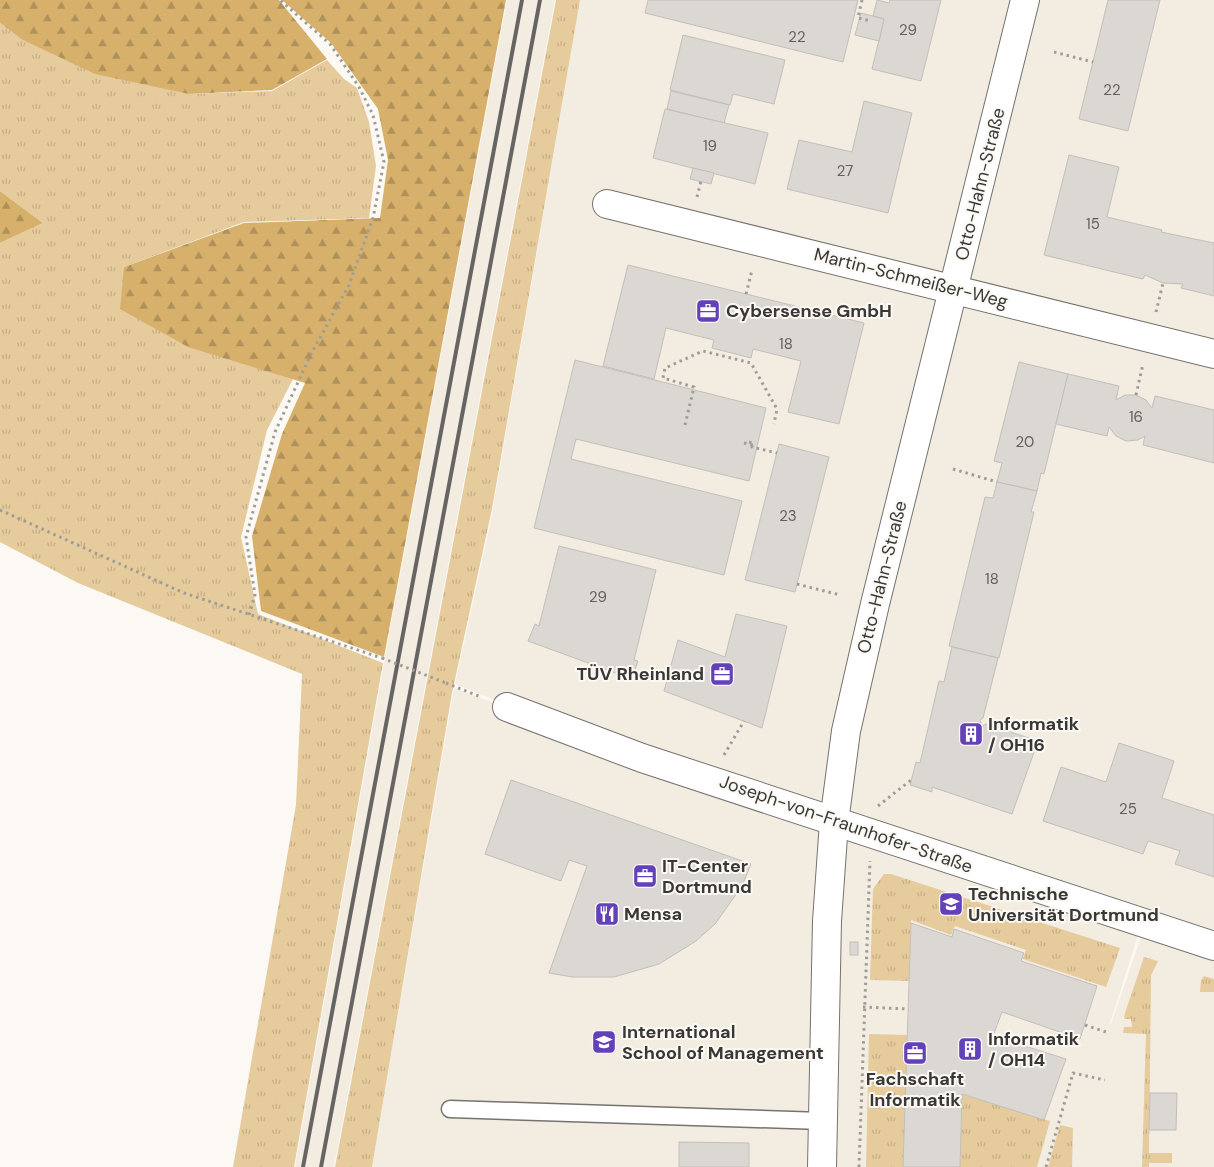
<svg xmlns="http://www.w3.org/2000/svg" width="1214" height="1167" viewBox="0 0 1214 1167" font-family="'DM Sans',sans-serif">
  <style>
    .built { fill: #f3ece1; fill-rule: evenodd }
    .grass { fill: url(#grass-tufts) }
    .forest { fill: url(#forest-firs) }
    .building { fill: #dbd7d2; stroke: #c2bfba }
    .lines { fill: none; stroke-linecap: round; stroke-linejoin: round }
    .lane-casing { stroke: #75736e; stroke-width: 19 }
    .street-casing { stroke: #75736e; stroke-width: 30 }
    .secondary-casing { stroke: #75736e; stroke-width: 30 }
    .path { stroke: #9f9d99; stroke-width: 3; stroke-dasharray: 2.5 4; stroke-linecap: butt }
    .lane { stroke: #fff; stroke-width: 16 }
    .street { stroke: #fff; stroke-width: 28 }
    .secondary { stroke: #fff; stroke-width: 28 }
    .rail { stroke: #676563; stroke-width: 4 }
    .path-bridge { stroke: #9f9d99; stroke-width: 3; stroke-dasharray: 2.5 4; stroke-linecap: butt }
    .labels { text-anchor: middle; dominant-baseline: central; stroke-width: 4; stroke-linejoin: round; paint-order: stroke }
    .number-label { font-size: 15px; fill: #62605d }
    .street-label { font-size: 18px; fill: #393836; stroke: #fcf9f4 }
    .poi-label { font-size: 18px; font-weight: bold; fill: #393836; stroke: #fcf9f4; text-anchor: start }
  </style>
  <defs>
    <pattern id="grass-tufts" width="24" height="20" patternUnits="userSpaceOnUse" patternTransform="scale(1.25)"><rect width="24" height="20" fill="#e6cb9c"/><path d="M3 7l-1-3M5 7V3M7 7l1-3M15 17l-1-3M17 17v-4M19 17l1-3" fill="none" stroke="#c6af87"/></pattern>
    <pattern id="forest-firs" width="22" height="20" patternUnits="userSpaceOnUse" patternTransform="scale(1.25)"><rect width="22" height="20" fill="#d7b16b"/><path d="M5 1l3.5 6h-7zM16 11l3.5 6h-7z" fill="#af9159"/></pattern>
  </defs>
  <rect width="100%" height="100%" fill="#fcf9f4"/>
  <g class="built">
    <path d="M507,0H555L334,1167H295L388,640Z"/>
    <path d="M580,0H1214V1167H830L827,813L502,703L455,684L491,520ZM1140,929L1143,931L1111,1024H1110Z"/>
    <path d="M454,688L822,824L811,1167H372Z"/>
  </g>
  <g class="grass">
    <path d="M556,0H580L492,509L452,693L372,1167H335Z"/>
    <path d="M0,23L21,39L189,94L272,91L327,60L344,79L357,88L369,122L376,166L369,218L244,222L124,267L190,348L293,379L267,430L241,537L258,614L383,663L294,1167H233L296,805L302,674L78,583L0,542V243L43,223L0,191Z"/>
    <path d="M884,874H891L1120,948L1106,987L1023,959L1026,950L955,926L951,935L911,920L909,981L870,980L873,889Z"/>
    <path d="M1144,957L1158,961L1151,975L1149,1153H1172V1163H1149V1167H1142L1146,1034L1123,1033L1124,1027H1132L1131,1019H1124L1125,1013Z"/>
    <path d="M1204,976L1214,979V992H1200L1201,980Z"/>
    <path d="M869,1034L907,1035L905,1167H866Z"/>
    <path d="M962,1094L1050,1121L1037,1167H960Z"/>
    <path d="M1060,1125L1073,1128L1072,1167H1048Z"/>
  </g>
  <g class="forest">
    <path d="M0,0H279L327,59L272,90L189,94L95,74L21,39L0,23Z"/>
    <path d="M282,0H506L384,657L261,611L252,536L282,434L305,383L190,348L120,309L124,267L244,223L380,218L388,160L378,109L331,43Z"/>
    <path d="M0,191L43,223L0,243Z"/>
  </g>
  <g class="building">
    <path d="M648,0H858L843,62L645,13Z"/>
    <path d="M877,0L889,3L890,0H941L921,81L872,69L884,19L873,16Z"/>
    <path d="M1108,0H1160L1128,131L1079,119Z"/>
    <path d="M861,13L884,19L879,41L855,35Z"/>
    <path d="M683,35L785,60L774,104L733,94L730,105L670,90Z"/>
    <path d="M671,91L729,105L724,123L667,109Z"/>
    <path d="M864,101L912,113L888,213L787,189L799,140L852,152Z"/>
    <path d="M665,109L768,133L755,184L653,158Z"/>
    <path d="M1069,155L1119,167L1107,217L1162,230L1161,232L1214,243V296L1181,288L1183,284L1163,283L1145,275L1143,279L1044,255Z"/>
    <path d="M693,168L714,173L711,184L690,179Z"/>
    <path d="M628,265L864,323L839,424L788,412L801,361L753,349L751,358L712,348L714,340L666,328L654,379L603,366Z"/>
    <path d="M575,360L766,408L749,481L576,439L571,459L742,501L724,575L534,528Z"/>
    <path d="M1019,362L1068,374L1044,474L1041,473L1037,491L997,482L1002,463L994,461Z"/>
    <path d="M1068,374L1119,386L1116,400L1125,395H1136L1146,400L1152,408L1155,396L1214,410V463L1143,445L1145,436L1138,440L1126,441L1116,436L1109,427L1107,436L1056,424Z"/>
    <path d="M779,444L829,457L795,592L745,580Z"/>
    <path d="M997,482L1037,491L1031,512H1034L999,658L949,646L985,497L993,498Z"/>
    <path d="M559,546L656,570L634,660L638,661L632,679L528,641L535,624L539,626Z"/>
    <path d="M736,614L787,626L762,728L664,691L678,640L725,657Z"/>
    <path d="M952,647L998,658L983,718L980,720L982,726L986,724L1038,741L1012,814L932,787V792L910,785L916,762L920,763L939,681L944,682Z"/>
    <path d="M1119,743L1174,761L1162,798L1214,815V877L1175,864L1180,851L1168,847L1148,841L1143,854L1043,821L1061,767L1106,782Z"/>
    <path d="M511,780L751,864L742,886L715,924L696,941L659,964L614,977H572L549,973L587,866L569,860L561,881L485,854Z"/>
    <path d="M911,923L952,937L954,929L1024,953L1021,961L1097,986L1080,1039L1002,1012L993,1036L1066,1059L1044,1120L962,1094L960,1167H903Z"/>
    <rect x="850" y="942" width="8" height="13"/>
    <path d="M1150,1093H1177L1176,1130H1149Z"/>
    <path d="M679,1142L749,1143V1167H679Z"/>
  </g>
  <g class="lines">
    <defs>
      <path id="lane" d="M450,1109L822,1121"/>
      <g id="street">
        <path d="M607,204L1214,354"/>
        <path d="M507,707L642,758L1214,946"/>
      </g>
      <path id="secondary" d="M822,1167L827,921L834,822L846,731L875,604L1025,0"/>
    </defs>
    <use href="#lane" class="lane-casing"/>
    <use href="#street" class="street-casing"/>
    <use href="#secondary" class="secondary-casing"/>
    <g class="path">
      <path d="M862,0L858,18L871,21"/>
      <path d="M1054,52L1093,62"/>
      <path d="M697,197L701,181"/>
      <path d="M746,294L752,270"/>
      <path d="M1156,312L1163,283"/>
      <path d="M1136,395L1143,364"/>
      <path d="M685,425L694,387L663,378L665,368L703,351L751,363L777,409L774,424"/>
      <path d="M749,442L753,443L752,447L777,453"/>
      <path d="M744,443L753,445"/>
      <path d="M953,469L997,482"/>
      <path d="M0,510L184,593L382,658"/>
      <path d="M797,584L840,595"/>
      <path d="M249,615L255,595L246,537L275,432L310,356L349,285L373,218L384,162L373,115L359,87L330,44L280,0"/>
      <path d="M446,683L481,697"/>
      <path d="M724,755L744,721"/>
      <path d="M878,806L911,780"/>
      <path d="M863,1007L908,1009"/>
      <path d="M1085,1025L1109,1033"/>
      <path d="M859,1167L870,861"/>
      <path d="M1046,1167L1073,1073L1105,1080"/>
    </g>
    <use href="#lane" class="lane"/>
    <use href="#street" class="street"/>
    <use href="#secondary" class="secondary"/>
    <g class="rail">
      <path d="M303,1167L522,0"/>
      <path d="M321,1167L540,0"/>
    </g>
    <path class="path-bridge" d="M382,658L446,683"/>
  </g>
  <defs>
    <symbol id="office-square" viewBox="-11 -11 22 22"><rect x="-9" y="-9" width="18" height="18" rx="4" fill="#6341b9" stroke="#fcf9f4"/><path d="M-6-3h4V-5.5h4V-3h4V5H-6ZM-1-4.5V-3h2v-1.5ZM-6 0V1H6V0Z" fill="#fff"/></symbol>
    <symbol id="building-square" viewBox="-11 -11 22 22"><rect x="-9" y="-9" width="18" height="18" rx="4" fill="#6341b9" stroke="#fcf9f4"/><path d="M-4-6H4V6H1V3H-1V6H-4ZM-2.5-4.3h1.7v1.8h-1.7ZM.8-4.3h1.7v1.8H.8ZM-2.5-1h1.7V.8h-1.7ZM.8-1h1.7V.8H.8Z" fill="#fff"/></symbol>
    <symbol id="university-square" viewBox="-11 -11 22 22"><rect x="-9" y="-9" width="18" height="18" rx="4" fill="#6341b9" stroke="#fcf9f4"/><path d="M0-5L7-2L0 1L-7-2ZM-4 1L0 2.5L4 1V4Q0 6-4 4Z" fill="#fff"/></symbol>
    <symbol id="restaurant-square" viewBox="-11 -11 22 22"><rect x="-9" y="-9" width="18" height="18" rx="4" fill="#6341b9" stroke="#fcf9f4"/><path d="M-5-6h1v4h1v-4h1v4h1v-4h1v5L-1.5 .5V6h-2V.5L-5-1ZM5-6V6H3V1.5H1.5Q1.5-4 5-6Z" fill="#fff"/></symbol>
  </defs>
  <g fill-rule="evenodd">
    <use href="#office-square" x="694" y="297" width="28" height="28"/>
    <use href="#office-square" x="708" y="660" width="28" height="28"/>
    <use href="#building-square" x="957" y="720" width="28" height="28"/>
    <use href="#office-square" x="631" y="862" width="28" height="28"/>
    <use href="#university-square" x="937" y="890" width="28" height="28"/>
    <use href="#restaurant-square" x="593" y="900" width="28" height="28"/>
    <use href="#university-square" x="590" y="1028" width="28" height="28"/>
    <use href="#building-square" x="956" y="1035" width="28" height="28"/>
    <use href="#office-square" x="901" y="1039" width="28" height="28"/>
  </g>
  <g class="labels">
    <g class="number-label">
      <text x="908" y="30">29</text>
      <text x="797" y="37">22</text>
      <text x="1112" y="90">22</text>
      <text x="710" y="146">19</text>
      <text x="845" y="171">27</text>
      <text x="1093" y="224">15</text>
      <text x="786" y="344">18</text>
      <text x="1136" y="417">16</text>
      <text x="1025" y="442">20</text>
      <text x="788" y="516">23</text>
      <text x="992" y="579">18</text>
      <text x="598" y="597">29</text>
      <text x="1128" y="809">25</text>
    </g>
    <g class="street-label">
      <text transform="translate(980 184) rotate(-76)">Otto-Hahn-Straße</text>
      <text transform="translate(911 278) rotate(14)">Martin-Schmeißer-Weg</text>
      <text transform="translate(882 577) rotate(-76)">Otto-Hahn-Straße</text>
      <text transform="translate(846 824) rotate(19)">Joseph-von-Fraunhofer-Straße</text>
    </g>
    <g class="poi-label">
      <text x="726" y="311">Cybersense GmbH</text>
      <text x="704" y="674" text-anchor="end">TÜV Rheinland</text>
      <text x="988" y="724">Informatik<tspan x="988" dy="21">/ OH16</tspan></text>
      <text x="662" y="866">IT-Center<tspan x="662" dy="21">Dortmund</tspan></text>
      <text x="968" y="894">Technische<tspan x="968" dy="21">Universität Dortmund</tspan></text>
      <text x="624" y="914">Mensa</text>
      <text x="622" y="1032">International<tspan x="622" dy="21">School of Management</tspan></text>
      <text x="988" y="1039">Informatik<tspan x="988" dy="21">/ OH14</tspan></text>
      <text x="915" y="1079" text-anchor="middle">Fachschaft<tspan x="915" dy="21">Informatik</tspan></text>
    </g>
  </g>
</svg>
